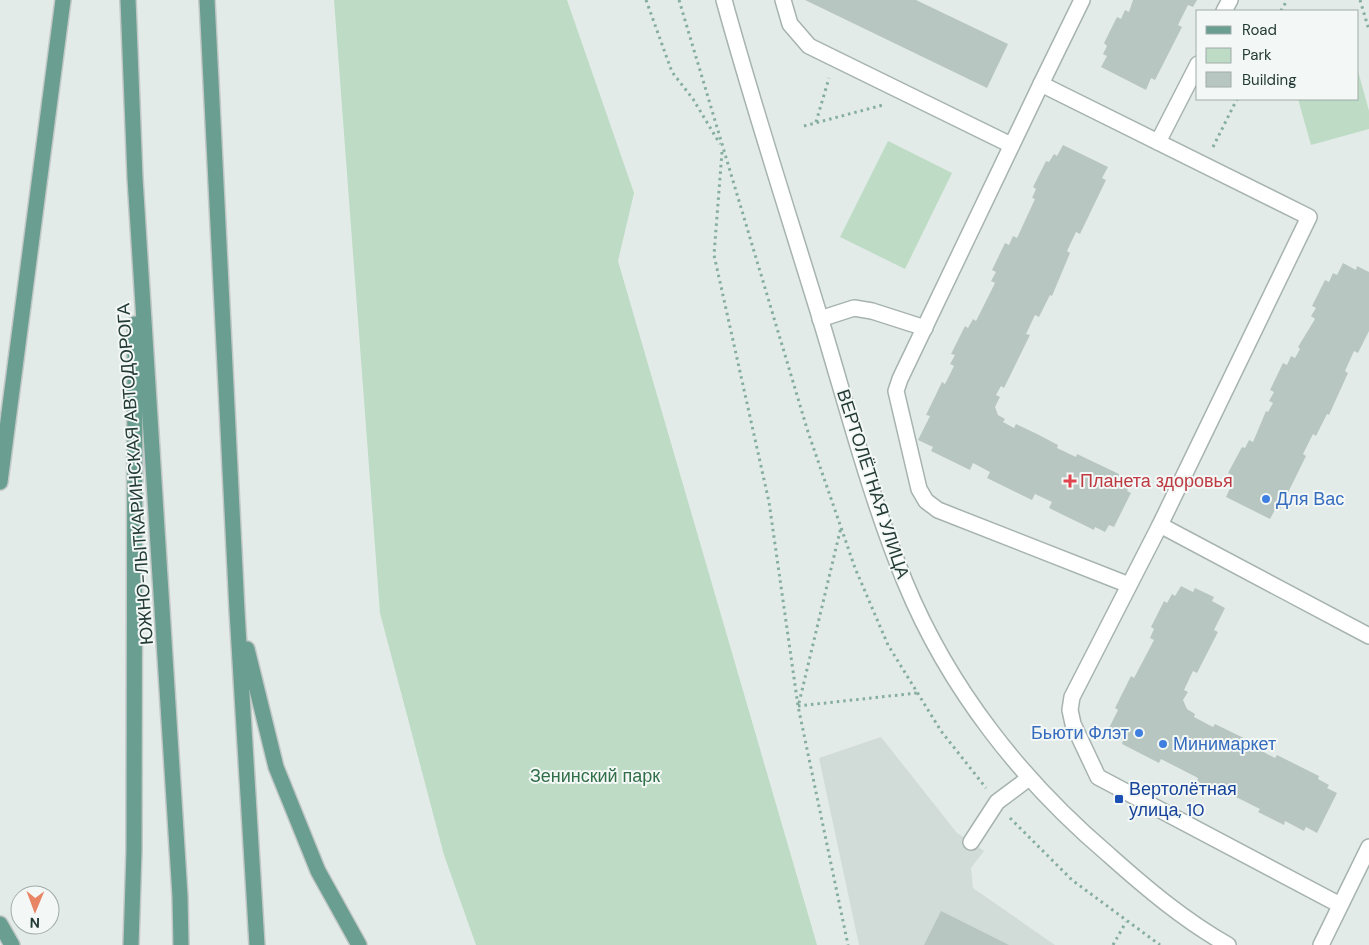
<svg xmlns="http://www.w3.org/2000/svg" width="1369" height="945" viewBox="0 0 1369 945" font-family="'DM Sans',sans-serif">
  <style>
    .built { fill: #d1dbd7 }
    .green { fill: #bddbc5 }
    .building { fill: #b8c6c1 }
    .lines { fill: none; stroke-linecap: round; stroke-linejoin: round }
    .minor-casing { stroke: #a6b3af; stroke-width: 18 }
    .major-casing { stroke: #c2c8c6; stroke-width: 18 }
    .path { stroke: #85ada1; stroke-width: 3; stroke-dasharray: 2.5 4; stroke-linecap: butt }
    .minor { stroke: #fff; stroke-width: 15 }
    .major { stroke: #6a9e91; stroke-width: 15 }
    .health-dot { fill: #e0444e; stroke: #f3f8f6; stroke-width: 2 }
    .shop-dot { fill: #3f7fe0; stroke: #f3f8f6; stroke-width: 2 }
    .transit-dot { fill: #1a4fb4; stroke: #f3f8f6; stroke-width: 2 }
    .labels { text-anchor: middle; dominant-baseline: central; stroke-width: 4; stroke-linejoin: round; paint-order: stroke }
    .street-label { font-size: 18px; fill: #243b35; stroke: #f3f8f6 }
    .health-label { font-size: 18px; fill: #be3a42; stroke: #f3f8f6; text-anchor: start }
    .shop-label { font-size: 18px; fill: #366cbe; stroke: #f3f8f6; text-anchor: start }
    .park-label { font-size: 18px; fill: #316f49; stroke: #f3f8f6 }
    .transit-label { font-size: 18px; fill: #164399; stroke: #f3f8f6; text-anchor: start }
  </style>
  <rect width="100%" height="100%" fill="#e3ebe8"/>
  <path class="built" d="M881,737L957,833L984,851L971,868L973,888L1055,945H859L819,758Z"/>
  <g class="green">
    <path d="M334,0H567L634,193L618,261L817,945H476L444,855L380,613Z"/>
    <path d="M1358,71L1369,111V129L1311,145L1298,99H1358Z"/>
    <path d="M888,141L952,173L905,269L840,237Z"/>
  </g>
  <g class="building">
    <path d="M805,0H916L1008,44L987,88Z"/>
    <path d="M1133,0H1197L1193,7L1188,5L1178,25L1182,27L1155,80L1151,78L1146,90L1101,67L1107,56L1103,54L1107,46L1104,43L1117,17L1121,19L1125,10L1129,12Z"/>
    <path d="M1063,145L1108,167L1102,178L1106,180L1080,234L1076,232L1067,251L1070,253L1052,296L1050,295L1039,317L1035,315L1026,334L1030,335L1004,388L1001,386L996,395L1000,397L995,407L998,415L1005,419L1003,422L1014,428L1016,424L1037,434L1058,445L1057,448L1076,457L1077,454L1119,474L1118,478L1130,484L1127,491L1131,493L1114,527L1109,525L1105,532L1095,527L1094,530L1049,508L1052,502L1035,494L1032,500L987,478L990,472L973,463L970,470L931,451L933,447L918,440L930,416L926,415L942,382L945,384L954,366L950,364L955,355L951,354L965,326L968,328L973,319L976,321L995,283L991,281L996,272L992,270L1005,243L1009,245L1013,236L1017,238L1035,199L1032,198L1036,189L1033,187L1046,161L1049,162L1054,154L1057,156Z"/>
    <path d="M1343,263L1356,270L1357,266L1369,272V331L1358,353L1354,351L1345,371L1348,373L1329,415L1327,414L1316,436L1313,434L1303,454L1306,456L1280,509L1276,508L1270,519L1226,497L1231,486L1227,484L1232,475L1228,473L1242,447L1245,448L1249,440L1253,442L1266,411L1268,412L1273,403L1269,401L1274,392L1270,390L1283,363L1287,365L1291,356L1295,358L1300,349L1298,347L1315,319L1311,316L1316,308L1312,306L1325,280L1329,282L1333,273L1337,275Z"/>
    <path d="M1181,586L1193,592L1195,588L1214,597L1212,601L1225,608L1214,630L1218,632L1197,673L1193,671L1184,690L1188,692L1183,700L1187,709L1195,714L1194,717L1213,727L1215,724L1258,745L1256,748L1275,758L1277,755L1319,776L1318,779L1329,785L1327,788L1337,793L1317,833L1306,827L1304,831L1285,821L1284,825L1258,812L1260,809L1224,791L1222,794L1197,781L1198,778L1161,759L1159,763L1122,744L1123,740L1107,732L1118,710L1115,708L1131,676L1134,678L1154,640L1150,638L1154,629L1151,627L1164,601L1167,603L1172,594L1175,596Z"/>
    <path d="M941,911L1009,945H924Z"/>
  </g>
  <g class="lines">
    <defs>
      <g id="minor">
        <path d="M724,0C754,109 789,216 822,324C848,410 871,499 905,582C949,689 1022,781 1109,855C1146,888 1185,921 1228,945"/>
        <path d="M783,0L790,24L809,46L1011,145"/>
        <path d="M1224,11L1230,0"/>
        <path d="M1041,84L1082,0"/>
        <path d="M1158,142L1198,64"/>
        <path d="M820,319L854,308L872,311L925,328"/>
        <path d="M1129,585L938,510L926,501L919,489L896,391L900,379L1041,84L1309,217L1160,525"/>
        <path d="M971,842L997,802L1029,778"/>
        <path d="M1340,905L1098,777L1073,724L1070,710L1072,697L1160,525L1369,636"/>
        <path d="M1321,945L1369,847"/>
      </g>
      <g id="major">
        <path d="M128,0L135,178L180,896L181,945"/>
        <path d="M207,0L237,611L257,945"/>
        <path d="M0,482L63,0"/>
        <path d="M247,649L276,767L318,871L359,945"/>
        <path d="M0,924L12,945"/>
        <path d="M131,945L134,851L135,324"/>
      </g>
    </defs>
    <use href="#minor" class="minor-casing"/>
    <use href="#major" class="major-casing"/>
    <g class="path">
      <path d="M646,0L672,72L693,99L720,144"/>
      <path d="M679,0L808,432L855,568L888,645L941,731L986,788"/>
      <path d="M1360,0L1369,30"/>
      <path d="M1281,11L1287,0"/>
      <path d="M816,122L829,78"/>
      <path d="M804,126L883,105"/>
      <path d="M1213,147L1237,99"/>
      <path d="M722,152L714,255L769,502L798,706L848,945"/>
      <path d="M799,703L841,527"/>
      <path d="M798,706L917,693"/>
      <path d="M1010,818L1072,880L1160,945"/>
      <path d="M1113,945L1126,922"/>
    </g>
    <use href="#minor" class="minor"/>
    <use href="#major" class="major"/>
  </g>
  <path class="health-dot" d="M1067.5 473.5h5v5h5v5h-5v5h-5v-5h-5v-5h5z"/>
  <g class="shop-dot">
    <circle cx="1266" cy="499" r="5"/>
    <circle cx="1139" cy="733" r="5"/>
    <circle cx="1163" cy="744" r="5"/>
  </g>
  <rect class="transit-dot" x="1114" y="794" width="10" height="10" rx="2.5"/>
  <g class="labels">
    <g class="street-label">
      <text transform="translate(135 474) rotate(-94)">ЮЖНО-ЛЫТКАРИНСКАЯ АВТОДОРОГА</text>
      <text transform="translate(873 484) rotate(72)">ВЕРТОЛЁТНАЯ УЛИЦА</text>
    </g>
    <g class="health-label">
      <text x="1080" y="481">Планета здоровья</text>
    </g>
    <g class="shop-label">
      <text x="1276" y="499">Для Вас</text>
      <text x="1129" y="733" text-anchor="end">Бьюти Флэт</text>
      <text x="1173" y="744">Минимаркет</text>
    </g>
    <g class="park-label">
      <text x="595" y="776">Зенинский парк</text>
    </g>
    <g class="transit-label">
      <text x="1129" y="789">Вертолётная<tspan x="1129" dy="21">улица, 10</tspan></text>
    </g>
  </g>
  <rect x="1196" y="10" width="162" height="90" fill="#f3f8f6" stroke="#a0aca9"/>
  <rect x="1206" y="26" width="25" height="8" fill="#6a9e91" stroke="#a0aca9"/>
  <text x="1242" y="35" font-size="15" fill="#243b35">Road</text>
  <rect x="1206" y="48" width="25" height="15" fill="#bddbc5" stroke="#a0aca9"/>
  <text x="1242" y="60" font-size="15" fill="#243b35">Park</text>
  <rect x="1206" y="72" width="25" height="15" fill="#b8c6c1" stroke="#a0aca9"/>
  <text x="1242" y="85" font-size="15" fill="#243b35">Building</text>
  <g transform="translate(35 910) rotate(181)"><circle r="24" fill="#f3f8f6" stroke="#a0aca9"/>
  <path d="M0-4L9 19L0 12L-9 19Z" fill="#e78565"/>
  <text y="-8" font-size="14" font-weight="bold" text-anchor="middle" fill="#243b35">N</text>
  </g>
</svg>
